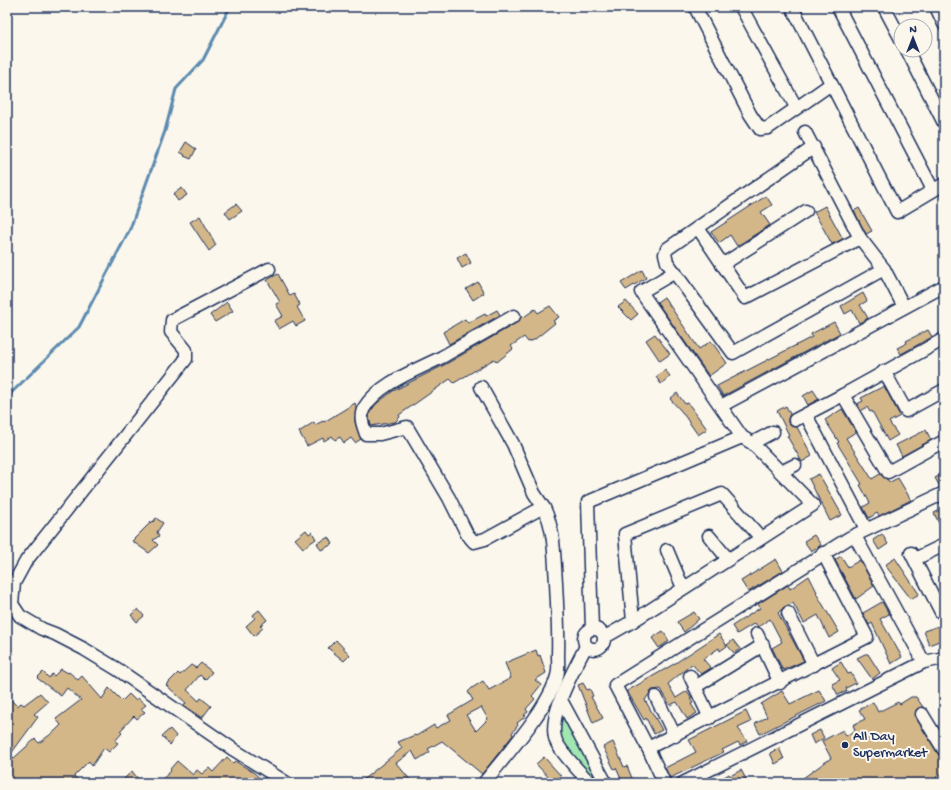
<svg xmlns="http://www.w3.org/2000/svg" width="951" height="790" viewBox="0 0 951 790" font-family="'Gochi Hand',sans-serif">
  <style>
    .green { fill: #a2e7b2; stroke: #5e8b88 }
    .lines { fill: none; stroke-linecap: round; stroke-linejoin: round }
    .stream { stroke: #5b8ab0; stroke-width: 3 }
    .building { fill: #d4b789; stroke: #1b2f5e; fill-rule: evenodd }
    .minor-casing { stroke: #1b2f5e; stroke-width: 15 }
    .minor { stroke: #fbf7ec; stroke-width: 12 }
    .poi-dot { fill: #1b2f5e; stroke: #fbf7ec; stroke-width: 1.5 }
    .labels { text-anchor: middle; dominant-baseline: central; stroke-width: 4; stroke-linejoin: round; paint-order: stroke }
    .poi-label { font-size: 14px; fill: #1b2f5e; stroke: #fbf7ec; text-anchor: start }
  </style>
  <rect width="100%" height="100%" fill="#fbf7ec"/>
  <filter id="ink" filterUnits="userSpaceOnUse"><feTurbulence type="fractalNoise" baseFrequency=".025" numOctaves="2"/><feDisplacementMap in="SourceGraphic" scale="8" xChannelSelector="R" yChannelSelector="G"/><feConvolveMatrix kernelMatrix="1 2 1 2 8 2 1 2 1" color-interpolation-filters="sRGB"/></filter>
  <g filter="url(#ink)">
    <path class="green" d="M562,713L596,774L588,778L561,744L560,719Z"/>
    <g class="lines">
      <path class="stream" d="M7,397L79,327L130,229L165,131L176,89L203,60L230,7"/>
    </g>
    <g class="building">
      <path d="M186,142L196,149L191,159L184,156L185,155L180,152Z"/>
      <path d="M182,188L187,195L178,201L173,194Z"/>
      <path d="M766,196L772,205L761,212L770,225L737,246L730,235L719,243L711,232Z"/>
      <path d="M236,204L242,211L230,219L225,212Z"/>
      <path d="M825,206L843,239L832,244L814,212Z"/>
      <path d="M859,208L872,231L866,234L854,211Z"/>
      <path d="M200,216L216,245L209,251L190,222Z"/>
      <path d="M466,253L471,263L462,268L457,258Z"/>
      <path d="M642,270L646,278L626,290L621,283Z"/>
      <path d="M278,274L290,296L294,294L300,305L297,307L305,321L296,326L293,321L279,329L274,321L283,316L276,304L280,302L267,280Z"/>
      <path d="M478,282L484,293L473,300L466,289Z"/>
      <path d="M863,293L867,301L860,305L868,318L859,323L852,310L845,314L841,306Z"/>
      <path d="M664,297L699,349L711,341L727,363L709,376L657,302Z"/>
      <path d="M626,301L638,314L631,320L618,307Z"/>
      <path d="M227,302L233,311L215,322L210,315Z"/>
      <path d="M550,306L559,317L553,321L555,323L534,340L528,342L524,337L511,346L513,349L497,362L494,359L454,383L450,379L399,415L400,417L395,422L371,426L369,417L370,412L376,404L393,391L446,364L518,322L522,315L524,317L535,309L538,313Z"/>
      <path d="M497,310L500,315L449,344L443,332L465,319L468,323L485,314L486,316Z"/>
      <path d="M834,322L840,333L723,396L722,394L717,386L812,337L811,334Z"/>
      <path d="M928,330L932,337L901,354L897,348L907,343L906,341Z"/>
      <path d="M655,334L670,354L660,361L646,340Z"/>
      <path d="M665,370L670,376L661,384L656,377Z"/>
      <path d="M884,386L900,416L889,422L898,435L888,441L872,411L870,412L867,407L861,411L857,404L863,401L861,398Z"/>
      <path d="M813,390L819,399L808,405L803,396Z"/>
      <path d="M677,393L685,404L688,403L707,429L698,435L682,412L670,399Z"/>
      <path d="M355,403L356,406L355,422L361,439L355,443L351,438L344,443L340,437L335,440L332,436L324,441L323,438L307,446L299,432L314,422L315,425L323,421L324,422Z"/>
      <path d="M786,406L790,414L788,419V423L791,426L797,427L812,456L802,462L787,436L789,435L777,411Z"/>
      <path d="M842,409L856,432L846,438L872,479L880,474L890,482L898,478L911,500L879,516L877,513L869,518L863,507L870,503L860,485L862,484L837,443L839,442L825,420Z"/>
      <path d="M926,430L931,440L902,456L896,445Z"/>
      <path d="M944,473V486L940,487L935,478Z"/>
      <path d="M819,474L842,515L830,521L809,479Z"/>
      <path d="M944,508V534L934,513Z"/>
      <path d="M156,518L163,523L157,532L159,536L153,540L158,545L149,553L132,541L152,521L153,522Z"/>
      <path d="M306,530L309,534L312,532L316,539L303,548L295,539Z"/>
      <path d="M882,534L888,544L879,550L873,540Z"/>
      <path d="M814,535L821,545L811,551L804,541Z"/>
      <path d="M329,537L333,544L321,550L317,543Z"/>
      <path d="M841,556L848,567L860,560L874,586L856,599L835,560Z"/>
      <path d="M895,558L919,594L911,599L885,565Z"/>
      <path d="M776,559L783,571L748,592L741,581Z"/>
      <path d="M809,576L817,592L816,593L839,632L829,638L818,615L804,623L793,603L784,607L778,613L804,661L783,670L772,648L782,642L770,619L758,627L755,623L737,634L732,626L760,608L758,604L788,585L790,589Z"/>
      <path d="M882,602L889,614L880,619L902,657L891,664L872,623L869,625L863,613Z"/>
      <path d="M138,609L144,616L137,622L131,615Z"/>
      <path d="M259,610L267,620L260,626L263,628L254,636L246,626L255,618L253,615Z"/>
      <path d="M694,612L699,619L684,632L677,622Z"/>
      <path d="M944,624V639L929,645L924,631Z"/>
      <path d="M663,631L669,641L659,648L652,638Z"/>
      <path d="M719,634L727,646L720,651L719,648L703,659L711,668L701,674L692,664L668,684L676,698L687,691L692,698L690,699L693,703L691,704L697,713L687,719L677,702L670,705L661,689L652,690L645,700L662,730L654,734L646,718L644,720L627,691L674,664Z"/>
      <path d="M336,640L350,655L344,661L328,648Z"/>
      <path d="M733,640L740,649L734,653L727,645Z"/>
      <path d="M536,650L538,656L540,655L546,673L535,680L541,685L532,696L535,699L526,709L528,712L524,715L526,716L517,723L518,725L512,733L513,735L482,774L442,741L428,749L430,752L417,760L412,751L396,763L413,783H359L402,748L398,742L415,735L416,736L434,725L436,728L451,720L448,715L473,700L468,692L472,688L483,681L489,690L511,678L505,663ZM481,707L488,719L476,731L466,715Z"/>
      <path d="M865,654H868L880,673L872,679L857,658Z"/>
      <path d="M841,662L848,674L851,673L856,683L846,688L847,691L838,695L832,684L840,680L832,668Z"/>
      <path d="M201,663L212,672L205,680L200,675L187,690L199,701L201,698L211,706L202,718L184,706L186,703L166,685L178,673L180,675L191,665L196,668Z"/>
      <path d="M61,669L68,673L69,672L78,680L82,676L102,699L109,688L122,701L129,694L135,700L138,698L146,705L141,709L145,712L137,719L134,716L120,731L122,733L115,741L118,743L109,752L104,748L92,766L89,761L74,776L81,783H7V696L17,706L21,703L24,705L40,693L48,702L34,714L38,717L10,755L14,758L35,739L39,743L55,731L61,725L56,719L81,700L67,688L61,696L37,678L43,672L49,678L52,674L54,676Z"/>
      <path d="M583,683L587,690L590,689L593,696L591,697L603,718L593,723L578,685Z"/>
      <path d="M819,690L826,701L760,734L755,724L767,717L761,704L782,691L790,704Z"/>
      <path d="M911,697H916L923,707L916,710V718L938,754L944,757V772L936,777L940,783H796L831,758L822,741L843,730L846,736L855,730L853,725L865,719L859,710L873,702L878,712L898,702L900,704Z"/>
      <path d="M746,711L751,722L738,728L747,741L740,745L738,742L722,750L724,752L670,778L665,768L696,752L689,740Z"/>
      <path d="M170,729L176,736L170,745L162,736Z"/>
      <path d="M820,730L824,738L814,744L810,735Z"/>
      <path d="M613,742L624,767L627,766L634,783H623L616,768L614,769L603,747Z"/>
      <path d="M779,748L784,759L775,764L770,753Z"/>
      <path d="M227,757L233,763L235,761L253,772L265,783H158L171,771L170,769L177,761L193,775L197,770L202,774L209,768L213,772Z"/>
      <path d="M544,757L561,776L560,777L565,783H554L536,764Z"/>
      <path d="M741,770L746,779L738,783H714L729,774L730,776Z"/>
      <path d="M132,771L141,783H120Z"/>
    </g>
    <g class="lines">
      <defs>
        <g id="minor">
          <path d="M695,7L750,114L760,129L768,128L831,84"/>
          <path d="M741,7L796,107"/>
          <path d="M792,7L897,212L944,184"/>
          <path d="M838,7L933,190"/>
          <path d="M884,7L901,39"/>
          <path d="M936,7L944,24"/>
          <path d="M907,50L944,123"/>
          <path d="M805,132L860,238L884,269L904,307"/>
          <path d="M814,147L667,249L665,254L667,262L733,353L884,269"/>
          <path d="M698,228L745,298L860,238"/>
          <path d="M722,265L806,211"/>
          <path d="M269,269L172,320L171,332L186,350V359L26,561L14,583L12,604L20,616L42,629L55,634L84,649L117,669L234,750L287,783"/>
          <path d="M884,371L906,411L944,390"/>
          <path d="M481,387L513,444L534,493L544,508"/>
          <path d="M843,395L888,472L944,441"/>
          <path d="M721,406L944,286"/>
          <path d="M806,415L866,529"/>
          <path d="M795,420L843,395L944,339"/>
          <path d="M752,443L773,432"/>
          <path d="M781,472L795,465"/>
          <path d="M709,536L728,559"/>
          <path d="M855,536L924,662"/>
          <path d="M667,550L683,588"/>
          <path d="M911,553L941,612H944"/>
          <path d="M915,559L944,545"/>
          <path d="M788,613L814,665"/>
          <path d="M633,621L625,534L722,494L761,538"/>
          <circle cx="594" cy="639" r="10"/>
          <path d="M592,629L588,502L742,437"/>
          <path d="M757,634L780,683"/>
          <path d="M605,637L633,621L813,505L752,443L742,437L641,292L675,272"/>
          <path d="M586,646C575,669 543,721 558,745C566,758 579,771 590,783"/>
          <path d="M690,676L710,718"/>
          <path d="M695,687L763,645"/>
          <path d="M656,697L675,736"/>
          <path d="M561,700L606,783"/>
          <path d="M922,714L944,750"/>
          <path d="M648,748L867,637L823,553"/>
          <path d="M663,780L648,748L615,685L849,538L944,493"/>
          <path d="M484,783C506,755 548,709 557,676C559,670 558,662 558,655C559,631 557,607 556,582C554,558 555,530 544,508L536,511L485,539L474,542L467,534L449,498L407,427L380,434H366C363,426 359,416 364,408C379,383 417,370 442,357C466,343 490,330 514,316"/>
          <path d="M683,783L924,662L944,658"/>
        </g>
      </defs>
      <use href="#minor" class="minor-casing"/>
      <use href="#minor" class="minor"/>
    </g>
  </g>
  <circle class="poi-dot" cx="845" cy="745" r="4"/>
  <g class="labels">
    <g class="poi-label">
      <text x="853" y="737">All Day<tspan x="853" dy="16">Supermarket</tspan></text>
    </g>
  </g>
  <rect width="951" height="790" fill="none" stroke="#fbf7ec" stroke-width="24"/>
  <rect x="12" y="12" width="927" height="766" fill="none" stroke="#1b2f5e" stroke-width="1.5" filter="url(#ink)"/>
  <g transform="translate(913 38)"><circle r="19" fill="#fbf7ec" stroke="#a1a7b3"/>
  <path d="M0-3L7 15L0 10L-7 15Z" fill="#1b2f5e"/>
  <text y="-6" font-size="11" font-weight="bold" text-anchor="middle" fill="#1b2f5e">N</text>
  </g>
</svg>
